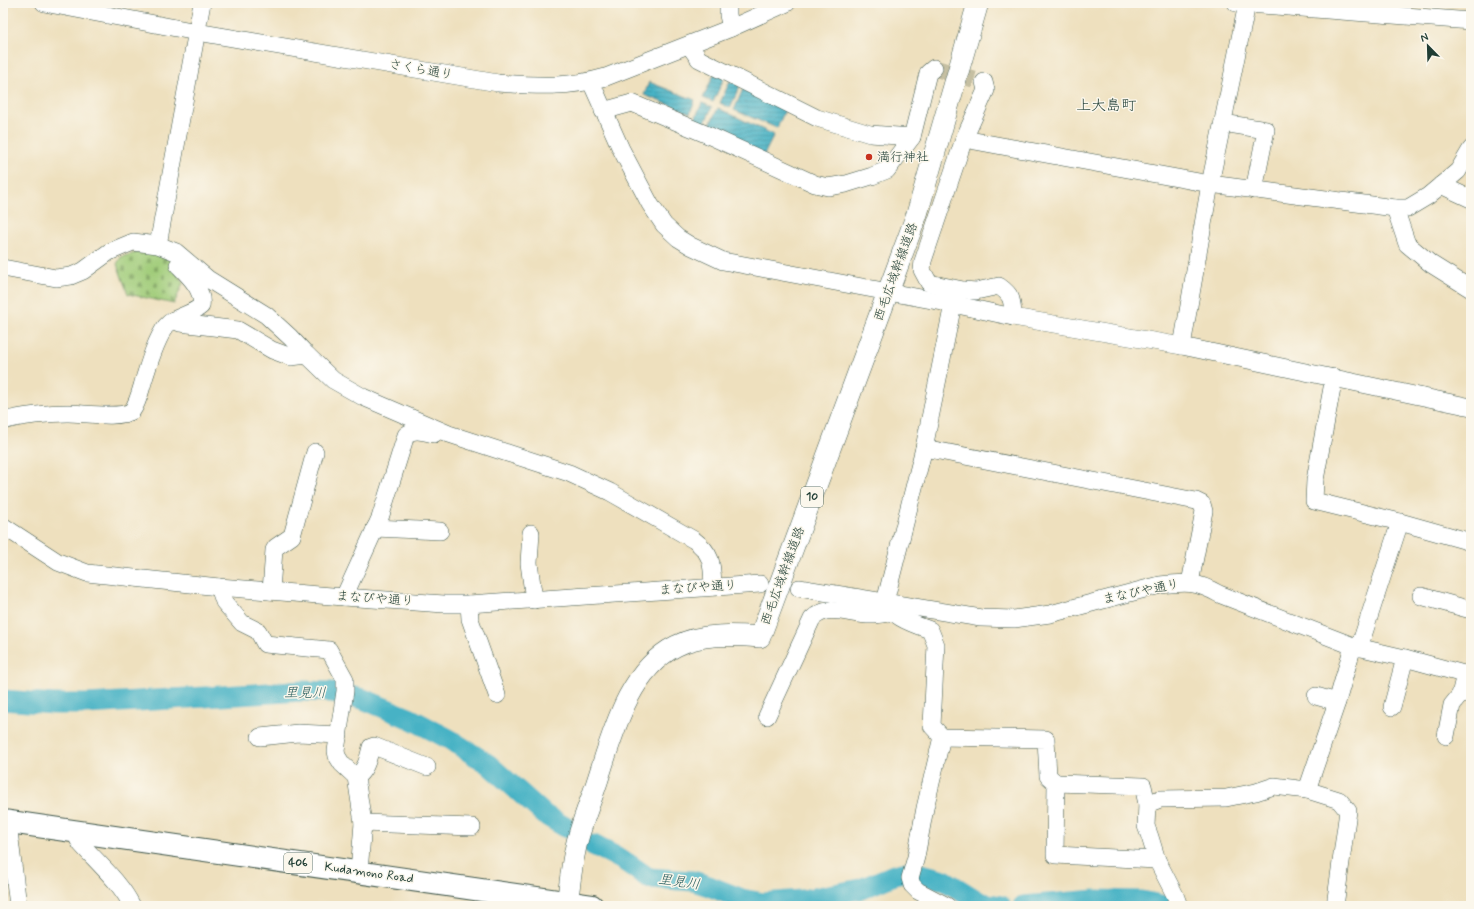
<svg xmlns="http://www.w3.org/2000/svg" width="1474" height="909" viewBox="0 0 1474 909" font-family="Mynerve,'Klee One',sans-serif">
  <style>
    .cemetery { fill: url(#cemetery-stones); stroke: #608456 }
    .water { fill: url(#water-rules); stroke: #33787c }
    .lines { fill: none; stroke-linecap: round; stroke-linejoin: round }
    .river { stroke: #47b2c5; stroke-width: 21 }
    .minor-tunnel { stroke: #c5bfa2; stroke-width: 17; stroke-dasharray: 17 8; stroke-linecap: butt }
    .minor-casing { stroke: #3e5549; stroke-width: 18 }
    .major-casing { stroke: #3e5549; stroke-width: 22 }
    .highway-casing { stroke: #3e5549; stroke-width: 24 }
    .minor { stroke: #fff; stroke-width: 17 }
    .major { stroke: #fff; stroke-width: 21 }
    .highway { stroke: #fff; stroke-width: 22 }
    .poi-dot { fill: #c8321e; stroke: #fbf7ec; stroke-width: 1.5 }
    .labels { text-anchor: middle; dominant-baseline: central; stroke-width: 3; stroke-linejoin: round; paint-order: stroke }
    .shield { fill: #fbf7ec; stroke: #61756b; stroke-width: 1 }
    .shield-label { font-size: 12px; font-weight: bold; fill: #1f3d34 }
    .street-label { font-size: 13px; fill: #1f3d34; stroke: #fbf7ec }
    .poi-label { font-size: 13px; fill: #1f3d34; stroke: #fbf7ec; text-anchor: start }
    .water-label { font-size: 14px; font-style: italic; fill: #2b6060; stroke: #fbf7ec }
    .quarter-label { font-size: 15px; fill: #1f3d34; stroke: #fbf7ec }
  </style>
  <defs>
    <pattern id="cemetery-stones" width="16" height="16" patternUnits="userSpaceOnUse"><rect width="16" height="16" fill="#a0cc79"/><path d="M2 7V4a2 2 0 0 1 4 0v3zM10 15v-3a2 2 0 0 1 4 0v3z" fill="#82a764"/></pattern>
    <pattern id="water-rules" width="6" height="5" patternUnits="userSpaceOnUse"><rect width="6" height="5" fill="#47b2c5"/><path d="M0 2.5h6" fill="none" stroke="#3b92a1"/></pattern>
  </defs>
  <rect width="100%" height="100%" fill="#fbf7ec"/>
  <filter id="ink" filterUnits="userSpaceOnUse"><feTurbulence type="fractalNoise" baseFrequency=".025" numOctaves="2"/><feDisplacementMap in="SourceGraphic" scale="8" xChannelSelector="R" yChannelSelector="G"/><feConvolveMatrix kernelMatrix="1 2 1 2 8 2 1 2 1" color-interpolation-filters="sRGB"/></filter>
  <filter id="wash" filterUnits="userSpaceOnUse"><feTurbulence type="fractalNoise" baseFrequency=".012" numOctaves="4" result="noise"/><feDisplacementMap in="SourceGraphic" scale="16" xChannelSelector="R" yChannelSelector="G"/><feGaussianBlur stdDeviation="0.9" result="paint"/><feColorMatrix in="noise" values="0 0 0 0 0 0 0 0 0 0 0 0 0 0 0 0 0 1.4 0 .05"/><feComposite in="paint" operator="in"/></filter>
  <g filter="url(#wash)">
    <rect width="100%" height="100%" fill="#eee0be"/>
    <path class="cemetery" d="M146,250L169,258L183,283L174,304L128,294L117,264L121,257Z"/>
    <g class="water">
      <path d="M714,74L724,78L713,102L703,98Z"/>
      <path d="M730,81L740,86L730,108L720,103Z"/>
      <path d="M649,82L695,100L690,113L644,95Z"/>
      <path d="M743,89L786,108L777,128L734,110Z"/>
      <path d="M702,103L712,107L704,125L694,121Z"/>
      <path d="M718,108L774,135L764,155L708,128Z"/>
    </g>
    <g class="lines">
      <g class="river">
        <path d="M3,700L54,704H87L303,691L331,692L363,699L411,719L449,739L488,764L545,815L567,828"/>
        <path d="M593,845C607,852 621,858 633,867C639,871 643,875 649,878L693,881L709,886L742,899L763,903L802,900L861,889L894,875L907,872L921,874L944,880L981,903L1001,906"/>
        <path d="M1023,906L1096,900L1142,901L1165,906"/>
      </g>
    </g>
  </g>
  <g filter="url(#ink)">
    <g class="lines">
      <path class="minor-tunnel" d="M934,68L984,82"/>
      <defs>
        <g id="minor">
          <path d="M44,3L197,32L498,83C536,86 569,88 606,77L731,28L787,3"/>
          <path d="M728,3V15L731,28"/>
          <path d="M1236,3L1471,21"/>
          <path d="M689,45L699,59L817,118L870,134L912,137"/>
          <path d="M591,82L621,149L650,204L664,225L678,238L691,246L723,261L953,304L1013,317L1182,346L1471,407"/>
          <path d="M984,82L986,90L964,139L923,261L922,270L929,283L963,290L976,291L999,286C1013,296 1012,300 1013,317"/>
          <path d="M603,111L632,103L708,135L815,184L828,187L846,184L872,176L887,170L912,137L928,73L934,68"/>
          <path d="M1223,123L1266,130L1254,190"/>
          <path d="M964,139L1210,184L1395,208H1408L1428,196L1458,171L1471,149"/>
          <path d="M1441,185L1471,199"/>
          <path d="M1395,208L1407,244L1431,264L1471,289"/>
          <path d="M158,245L202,3"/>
          <path d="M3,268L56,278L71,276L83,271L109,252L133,242L158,245L176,252L208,279L266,315L290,337L307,355L333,380L363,397L449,434L569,473L610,492L694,540C713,554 712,565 713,587"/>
          <path d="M953,304L924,448L886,598C886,616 916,625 930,630L936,645L932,726L942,737L1046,739L1048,776L1056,783L1055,855L1157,860"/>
          <path d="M173,320L180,323L238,330L272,350L291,357L307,355"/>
          <path d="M1182,346L1210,184L1247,4"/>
          <path d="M1334,377L1315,480L1314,501L1400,522L1471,542"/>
          <path d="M3,421C20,416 50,413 68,413C83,413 120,419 132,411C139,401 141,388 145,376C150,360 156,340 166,326C173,317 191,315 201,306C204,290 189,276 178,265"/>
          <path d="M924,448L1196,501L1202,504L1204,511L1190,583"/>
          <path d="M3,526L58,562L87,573L219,587L344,597L444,604H469L760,584"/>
          <path d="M375,528L440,531"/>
          <path d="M531,533L529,563L534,600"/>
          <path d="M219,587L224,602L242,623L258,631L265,644L329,650L345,679V691L336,751L337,756L342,764L356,777L363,823L359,872"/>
          <path d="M799,588L981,618L1014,619L1050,614L1160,585C1186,582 1196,581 1219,594L1353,646L1405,658L1471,676"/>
          <path d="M271,591L274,550L276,547L292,536L315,452"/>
          <path d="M1421,596L1471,610"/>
          <path d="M344,597L380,518L406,435C414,428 424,432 434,434"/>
          <path d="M469,604L470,619L497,695"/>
          <path d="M1359,648L1400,522"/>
          <path d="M1316,696L1337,702"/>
          <path d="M1392,707L1405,658"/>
          <path d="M767,716L812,619C828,602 852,616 872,615C879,615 887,613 894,612"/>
          <path d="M1446,736L1452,705L1460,695L1465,674"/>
          <path d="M260,737L298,733L339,735"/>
          <path d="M942,737L925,808L916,857L910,878L912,885L918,891L947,906"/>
          <path d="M356,777C366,770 368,759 371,747L374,746L427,767"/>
          <path d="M1056,783L1143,786L1147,804L1146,826L1150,837L1157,860L1175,895L1179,906"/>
          <path d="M1307,790L1337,702L1353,646"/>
          <path d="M1147,804L1160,799L1226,798L1256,792L1274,786L1307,790L1339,800L1348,811L1335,906"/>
          <path d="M11,822L9,831L18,906"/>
          <path d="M363,823L472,827"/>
          <path d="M77,831L78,839L81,844C98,863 121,883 132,906"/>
        </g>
        <path id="major" d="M567,903C570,886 571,868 575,851C579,829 589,806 596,785C612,737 627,671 676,646C701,633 733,635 760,637L917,214L978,3"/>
        <path id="highway" d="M3,821L592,906"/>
      </defs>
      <use href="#minor" class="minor-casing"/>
      <use href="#major" class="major-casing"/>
      <use href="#highway" class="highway-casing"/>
      <use href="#minor" class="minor"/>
      <use href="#major" class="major"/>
      <use href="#highway" class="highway"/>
    </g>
  </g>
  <circle class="poi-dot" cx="869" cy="157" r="4"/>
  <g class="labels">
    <g class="shield">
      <rect x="801" y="487" width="22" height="20" rx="3"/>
      <rect x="284" y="853" width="28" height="20" rx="3"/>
    </g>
    <g class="shield-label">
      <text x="812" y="497">10</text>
      <text x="298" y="863">406</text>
    </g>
    <g class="street-label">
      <text transform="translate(421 70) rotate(10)">さくら通り</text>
      <text transform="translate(896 272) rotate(-70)">西毛広域幹線道路</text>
      <text transform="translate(783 576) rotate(-70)">西毛広域幹線道路</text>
      <text transform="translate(698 588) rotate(-4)">まなびや通り</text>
      <text transform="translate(1141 592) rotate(-12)">まなびや通り</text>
      <text transform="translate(375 599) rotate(4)">まなびや通り</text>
      <text transform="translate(369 873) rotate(8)">Kudamono Road</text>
    </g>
    <g class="poi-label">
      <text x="877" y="157">満行神社</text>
    </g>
    <g class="water-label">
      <text transform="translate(305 693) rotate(1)">里見川</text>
      <text transform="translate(679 882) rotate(8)">里見川</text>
    </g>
    <g class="quarter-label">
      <text x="1106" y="106">上大島町</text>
    </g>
  </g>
  <rect width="1474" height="909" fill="none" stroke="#fbf7ec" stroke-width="16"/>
  <g transform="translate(1428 46) rotate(337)" stroke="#fbf7ec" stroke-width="3" paint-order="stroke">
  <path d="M0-3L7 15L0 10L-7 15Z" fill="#1f3d34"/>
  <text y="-6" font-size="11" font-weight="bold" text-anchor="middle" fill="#1f3d34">N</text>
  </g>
</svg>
